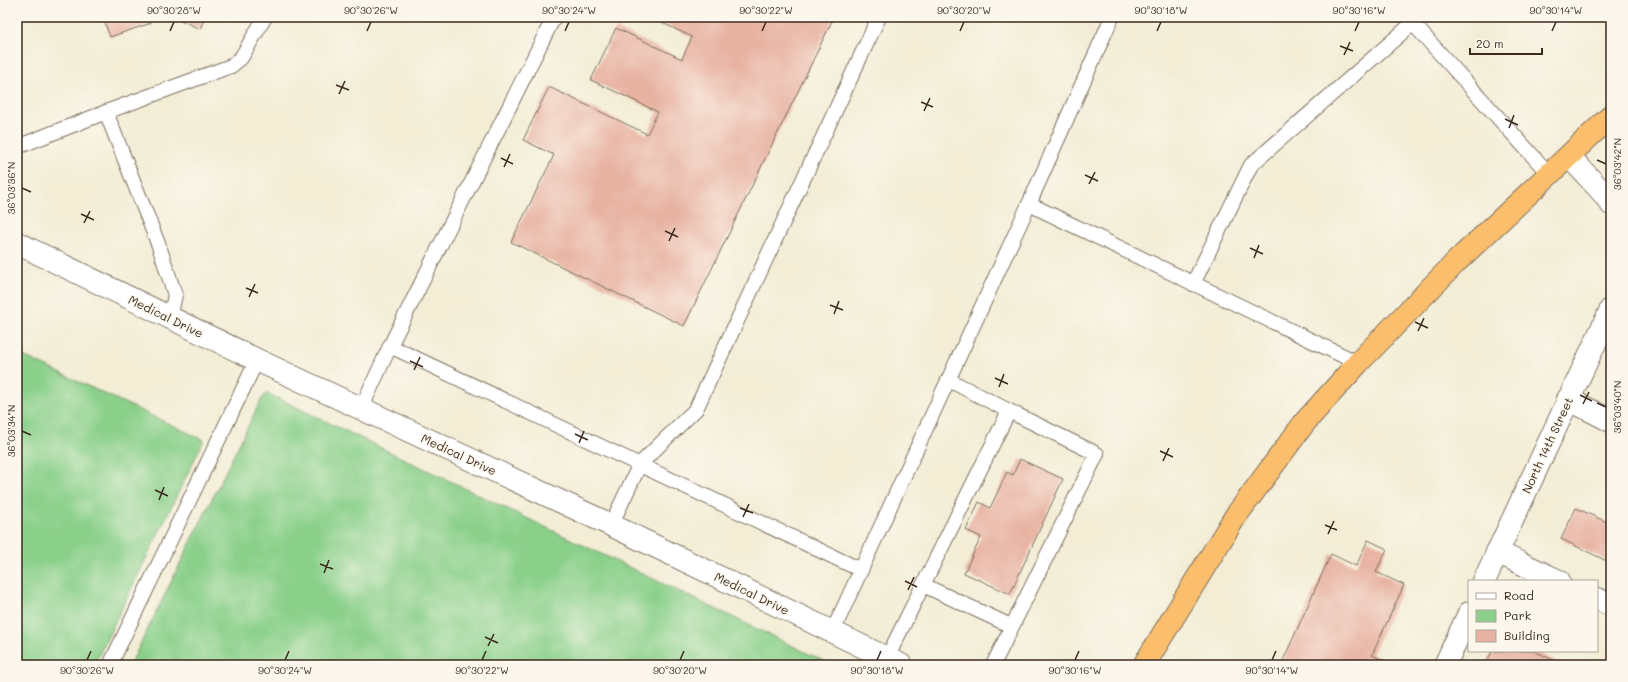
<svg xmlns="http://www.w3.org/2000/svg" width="1628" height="682" viewBox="0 0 1628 682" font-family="Mali,sans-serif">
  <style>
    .green { fill: #8ad08a; stroke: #627d54 }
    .building { fill: #e8b2a2 }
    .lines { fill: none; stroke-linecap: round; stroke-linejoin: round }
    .service-casing { stroke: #7b6e5e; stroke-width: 16 }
    .minor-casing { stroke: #7b6e5e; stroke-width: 24 }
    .trunk-casing { stroke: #7b6e5e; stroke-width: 24 }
    .service { stroke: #fff; stroke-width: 14 }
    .minor { stroke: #fff; stroke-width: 22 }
    .trunk { stroke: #fabe6d; stroke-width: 22 }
    .ticks { fill: none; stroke: #3b2a1e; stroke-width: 1.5 }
    .labels { text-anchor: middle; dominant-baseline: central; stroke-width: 3; stroke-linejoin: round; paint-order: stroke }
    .street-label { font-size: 12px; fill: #3b2a1e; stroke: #fbf7ec }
    .neatline { fill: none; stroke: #3b2a1e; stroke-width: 1.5 }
    .ticks-label { font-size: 10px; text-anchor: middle; fill: #3b2a1e }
  </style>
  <rect width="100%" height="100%" fill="#fbf7ec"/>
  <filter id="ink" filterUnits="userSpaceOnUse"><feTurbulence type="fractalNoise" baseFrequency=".025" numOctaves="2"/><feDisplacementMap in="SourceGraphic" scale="8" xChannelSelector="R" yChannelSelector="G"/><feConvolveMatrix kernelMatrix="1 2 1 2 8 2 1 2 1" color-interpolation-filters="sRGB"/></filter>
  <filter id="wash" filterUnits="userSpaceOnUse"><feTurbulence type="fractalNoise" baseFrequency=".012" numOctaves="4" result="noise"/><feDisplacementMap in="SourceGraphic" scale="16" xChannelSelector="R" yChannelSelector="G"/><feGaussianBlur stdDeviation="0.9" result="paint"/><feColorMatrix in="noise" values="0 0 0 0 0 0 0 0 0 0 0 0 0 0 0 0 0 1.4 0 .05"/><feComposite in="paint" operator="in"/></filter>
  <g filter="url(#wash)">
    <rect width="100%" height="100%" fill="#f3edd6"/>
    <g class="green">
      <path d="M17,353L204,440L94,665H17Z"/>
      <path d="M267,393L832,665H130L261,400Z"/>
    </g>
    <g id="blocks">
      <g class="building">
        <path d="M103,17H148L151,23L110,37Z"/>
        <path d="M174,17H205L200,29Z"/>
        <path d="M650,17H834L684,326L511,242L554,155L523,140L549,87L647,134L658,112L591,80L616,28L682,59L692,37Z"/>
        <path d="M1020,459L1063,479L1010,594L964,573L981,537L966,530L979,502L990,508L1007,472L1013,475Z"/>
        <path d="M1576,508L1611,524V563L1561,539Z"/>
        <path d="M1368,540L1387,549L1376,572L1404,585L1372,655L1386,661L1384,665H1281L1331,554L1356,566Z"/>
        <path d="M1492,651H1534L1564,665H1486Z"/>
      </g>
    </g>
  </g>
  <g filter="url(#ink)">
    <use href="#blocks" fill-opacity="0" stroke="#7b6e5e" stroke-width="1"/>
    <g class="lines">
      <defs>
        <g id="service">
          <path d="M1407,17L1550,175"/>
          <path d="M106,112L159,246L175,295L170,318"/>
          <path d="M17,147L106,112L231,66L241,58L265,17"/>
          <path d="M1029,204L1112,17"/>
          <path d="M1193,284L1251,165L1413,23"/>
          <path d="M390,346L861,570"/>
          <path d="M949,380L1009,411"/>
          <path d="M361,409L390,346L554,17"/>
          <path d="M611,525L640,464L696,409L879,17"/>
          <path d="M923,585L1011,626"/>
          <path d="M832,633L1029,204L1358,363"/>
          <path d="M887,658L1009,411L1097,454L993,665"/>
          <path d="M110,665L257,360"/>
        </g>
        <g id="minor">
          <path d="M1569,156L1603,193L1611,204"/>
          <path d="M17,243L257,360L611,525L901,665"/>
          <path d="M1568,399L1611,421"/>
          <path d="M1497,552L1559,581"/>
          <path d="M1484,581L1611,309"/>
          <path d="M1597,599L1611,605"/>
          <path d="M1445,665L1469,613"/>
        </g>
        <path id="trunk" d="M1144,665L1235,517L1305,422L1358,363L1457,261L1611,116"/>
      </defs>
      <use href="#service" class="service-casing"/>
      <use href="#minor" class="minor-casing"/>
      <use href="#trunk" class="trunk-casing"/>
      <use href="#service" class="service"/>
      <use href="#minor" class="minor"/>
      <use href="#trunk" class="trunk"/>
    </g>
  </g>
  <path class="ticks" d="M170,31L174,22M367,31L371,22M565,31L569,22M762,31L766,22M960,31L964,22M1157,31L1161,22M1355,31L1359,22M1552,31L1556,22M1340,46L1353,51M1344,55L1350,42M336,85L349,90M339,94L345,81M921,102L933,107M924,111L930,98M1505,119L1518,125M1509,128L1514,115M501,158L513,164M1597,160L1606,164M504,167L510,154M1085,175L1098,181M1089,184L1095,172M22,188L31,192M81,214L94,220M84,223L90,211M665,231L678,237M669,241L675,228M1250,248L1263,254M1254,258L1259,245M246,288L258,293M249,297L255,284M830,305L843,310M834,314L839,301M1415,322L1428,328M1418,331L1424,318M410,361L423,367M414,370L420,357M995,378L1008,384M999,387L1004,374M1580,395L1592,401M1597,403L1606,407M1583,404L1589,392M22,431L31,435M575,434L588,440M579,443L584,431M1160,451L1173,457M1163,461L1169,448M155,490L168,496M159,500L164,487M740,508L753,513M743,517L749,504M1325,525L1337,530M1328,534L1334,521M320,564L333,569M324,573L329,560M905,581L917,587M908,590L914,577M485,637L498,643M488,646L494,634M87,660L91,651M285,660L289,651M482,660L486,651M680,660L684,651M877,660L881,651M1075,660L1079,651M1272,660L1276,651"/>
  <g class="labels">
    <g class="street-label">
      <text transform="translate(166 316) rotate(26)">Medical Drive</text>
      <text transform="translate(1547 445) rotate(-65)">North 14th Street</text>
      <text transform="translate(459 454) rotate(25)">Medical Drive</text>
      <text transform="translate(752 593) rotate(26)">Medical Drive</text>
    </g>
  </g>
  <rect width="1628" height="682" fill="none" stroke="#fbf7ec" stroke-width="44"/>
  <rect x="1468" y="580" width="130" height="72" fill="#fbf7ec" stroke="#aea59a"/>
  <rect x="1476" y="593" width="20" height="6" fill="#ffffff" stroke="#aea59a"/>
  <text x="1504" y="600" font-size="12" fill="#3b2a1e">Road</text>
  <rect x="1476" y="610" width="20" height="12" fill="#8ad08a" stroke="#aea59a"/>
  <text x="1504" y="620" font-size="12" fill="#3b2a1e">Park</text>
  <rect x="1476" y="630" width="20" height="12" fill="#e8b2a2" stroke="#aea59a"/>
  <text x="1504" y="640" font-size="12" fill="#3b2a1e">Building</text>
  <path d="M1470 48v6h72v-6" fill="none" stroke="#3b2a1e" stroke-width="2"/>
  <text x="1476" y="48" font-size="12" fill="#3b2a1e" stroke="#fbf7ec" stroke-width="3" paint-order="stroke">20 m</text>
  <rect x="22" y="22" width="1584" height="638" class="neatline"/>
  <g class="ticks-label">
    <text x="174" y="14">90°30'28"W</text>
    <text x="371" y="14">90°30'26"W</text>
    <text x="569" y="14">90°30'24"W</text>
    <text x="766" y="14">90°30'22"W</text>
    <text x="964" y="14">90°30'20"W</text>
    <text x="1161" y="14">90°30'18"W</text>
    <text x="1359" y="14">90°30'16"W</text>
    <text x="1556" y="14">90°30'14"W</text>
    <text transform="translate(1617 164) rotate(-90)" y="4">36°03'42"N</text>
    <text transform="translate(11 188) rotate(-90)" y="4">36°03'36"N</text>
    <text transform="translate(1617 407) rotate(-90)" y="4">36°03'40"N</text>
    <text transform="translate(11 431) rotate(-90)" y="4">36°03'34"N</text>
    <text x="87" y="674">90°30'26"W</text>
    <text x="285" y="674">90°30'24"W</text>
    <text x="482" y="674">90°30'22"W</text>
    <text x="680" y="674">90°30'20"W</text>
    <text x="877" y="674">90°30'18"W</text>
    <text x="1075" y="674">90°30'16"W</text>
    <text x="1272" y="674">90°30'14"W</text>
  </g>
</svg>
